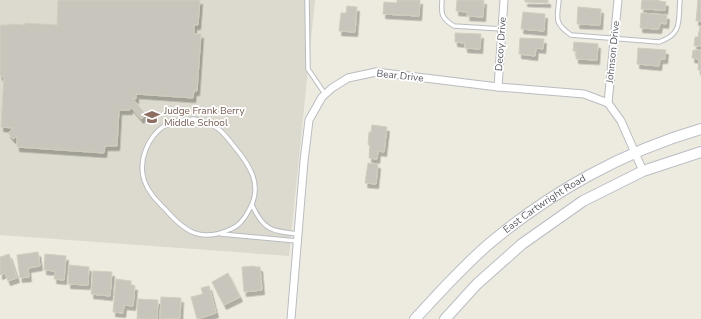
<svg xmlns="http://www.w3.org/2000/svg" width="701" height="319" viewBox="0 0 701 319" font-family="'Nunito Sans',sans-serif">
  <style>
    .education { fill: #dcdace }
    .building { fill: #c8c5bc; stroke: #d2cdbd; filter: url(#shadow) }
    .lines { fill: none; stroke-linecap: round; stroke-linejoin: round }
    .lane-casing { stroke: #babcc2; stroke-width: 5.5 }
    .street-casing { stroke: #babcc2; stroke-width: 9 }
    .secondary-casing { stroke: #babdc5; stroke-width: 12 }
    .lane { stroke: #fff; stroke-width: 3.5 }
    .street { stroke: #fff; stroke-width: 7 }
    .secondary { stroke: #fff; stroke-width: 10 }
    .labels { text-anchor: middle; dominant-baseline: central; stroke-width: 3.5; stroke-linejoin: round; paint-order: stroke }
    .street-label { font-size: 10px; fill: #585b62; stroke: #fff }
    .education-label { font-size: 10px; fill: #785e54; stroke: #fff; text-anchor: start }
  </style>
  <defs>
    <filter id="shadow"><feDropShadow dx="2.5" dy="4.5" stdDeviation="0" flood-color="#0004"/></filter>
  </defs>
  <rect width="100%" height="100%" fill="#edebdf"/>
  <path class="education" d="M0,0H315L289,256L0,235Z"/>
  <g class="building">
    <path d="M58,0H200L198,25H194V34H201L197,91H194L193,98L136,94V99H133L146,115L141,119L130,106V110H119L117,146H105L104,153L17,147V136L13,139L8,133L13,128L1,127L4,76H0V25H8V24L25,25V23L57,25Z"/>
    <path d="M397,0H420L419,16L383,14L384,2L397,3Z"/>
    <path d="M457,0H484L483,17L467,16L468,12L456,11Z"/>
    <path d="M525,0H548V3L525,2Z"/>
    <path d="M642,0H659V1L666,2L665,10L641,9Z"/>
    <path d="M698,0H701V21H696Z"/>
    <path d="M347,6L357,7L355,32L339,31L341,13H346Z"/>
    <path d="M578,7L601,9L600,25L577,24Z"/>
    <path d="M523,12L545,14L544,31L521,29Z"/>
    <path d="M641,13L667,15L666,24L660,23L659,29L640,28Z"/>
    <path d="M700,27H701V46H694L695,37H698Z"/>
    <path d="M455,33L481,34L480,49L465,48V43L455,42Z"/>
    <path d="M520,38L544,39L543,49L536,48L535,56L519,54Z"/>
    <path d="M574,42L598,44L597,60L576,59V51H573Z"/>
    <path d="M638,48L666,50L665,59H660L659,66L637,64Z"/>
    <path d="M693,50H701V70H698L699,59L692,58Z"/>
    <path d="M372,125L387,127L384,152L378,151L377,159L369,158L370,145H368L369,132H371Z"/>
    <path d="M368,163L378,164L376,184L365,183Z"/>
    <path d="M38,252L40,266L28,268L29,277L20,278L17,255Z"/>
    <path d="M9,254L17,278L8,281L5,273L0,275V257Z"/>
    <path d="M45,254L66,256L64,280L54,279L55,271L44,270Z"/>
    <path d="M69,265L89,267L88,285L68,284Z"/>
    <path d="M255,266V267H260L262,290L244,292L242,267Z"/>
    <path d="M93,271L112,272L110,296L91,294Z"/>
    <path d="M228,273L240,297L224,305L212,282Z"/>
    <path d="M116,279L131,281V285L135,286L133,306L124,305L123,313L113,312Z"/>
    <path d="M209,286L216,313L197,319L191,297L203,294L201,288Z"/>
    <path d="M161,297L181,298L180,318L160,319Z"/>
    <path d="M138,299L158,300L157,319H137Z"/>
  </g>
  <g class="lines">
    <defs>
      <g id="lane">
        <path d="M307,0L308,69L325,94"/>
        <path d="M442,0C441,14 441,18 454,26L502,29"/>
        <path d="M559,0C557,19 554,23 571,35L659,42C683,34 678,21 680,0"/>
        <path d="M194,119C198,120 204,121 208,123C219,127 226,136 233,145C249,164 264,185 249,210C245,218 239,226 231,229C201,243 185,232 165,209C156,200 148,192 144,180C138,160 148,137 164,126C173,121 183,120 194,119Z"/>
        <path d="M252,205C264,231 272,231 298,234"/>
        <path d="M221,234L297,241"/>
      </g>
      <g id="street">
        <path d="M498,87L504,0"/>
        <path d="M608,103L618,0"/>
        <path d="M291,319L304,161L309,120L322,97L332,88L348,78L376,72L498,87L584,94L608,103L621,121L643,171"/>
      </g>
      <g id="secondary">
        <path id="s1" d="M415,319C439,293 463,266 490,243C551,192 624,151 701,129"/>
        <path d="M445,319L477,284L522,244L583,201L643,171L701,152"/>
      </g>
    </defs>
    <use href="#lane" class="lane-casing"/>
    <use href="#street" class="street-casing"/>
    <use href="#secondary" class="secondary-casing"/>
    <use href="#lane" class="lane"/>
    <use href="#street" class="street"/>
    <use href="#secondary" class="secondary"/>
  </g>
  <defs>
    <symbol id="school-bare" viewBox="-9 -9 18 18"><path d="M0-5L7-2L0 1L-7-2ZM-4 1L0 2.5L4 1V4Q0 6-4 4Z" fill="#8d6e63" stroke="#fff" stroke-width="2.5" paint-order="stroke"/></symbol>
  </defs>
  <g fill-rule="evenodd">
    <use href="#school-bare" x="141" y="106" width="22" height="22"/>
  </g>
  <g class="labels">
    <g class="street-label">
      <text transform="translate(501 44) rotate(-86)">Decoy Drive</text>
      <text transform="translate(613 52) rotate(-84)">Johnson Drive</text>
      <text transform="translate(400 76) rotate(6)">Bear Drive</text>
      <text stroke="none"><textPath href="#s1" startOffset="174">East Cartwright Road</textPath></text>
    </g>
    <g class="education-label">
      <text x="164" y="111">Judge Frank Berry<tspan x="164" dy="12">Middle School</tspan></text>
    </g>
  </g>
</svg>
